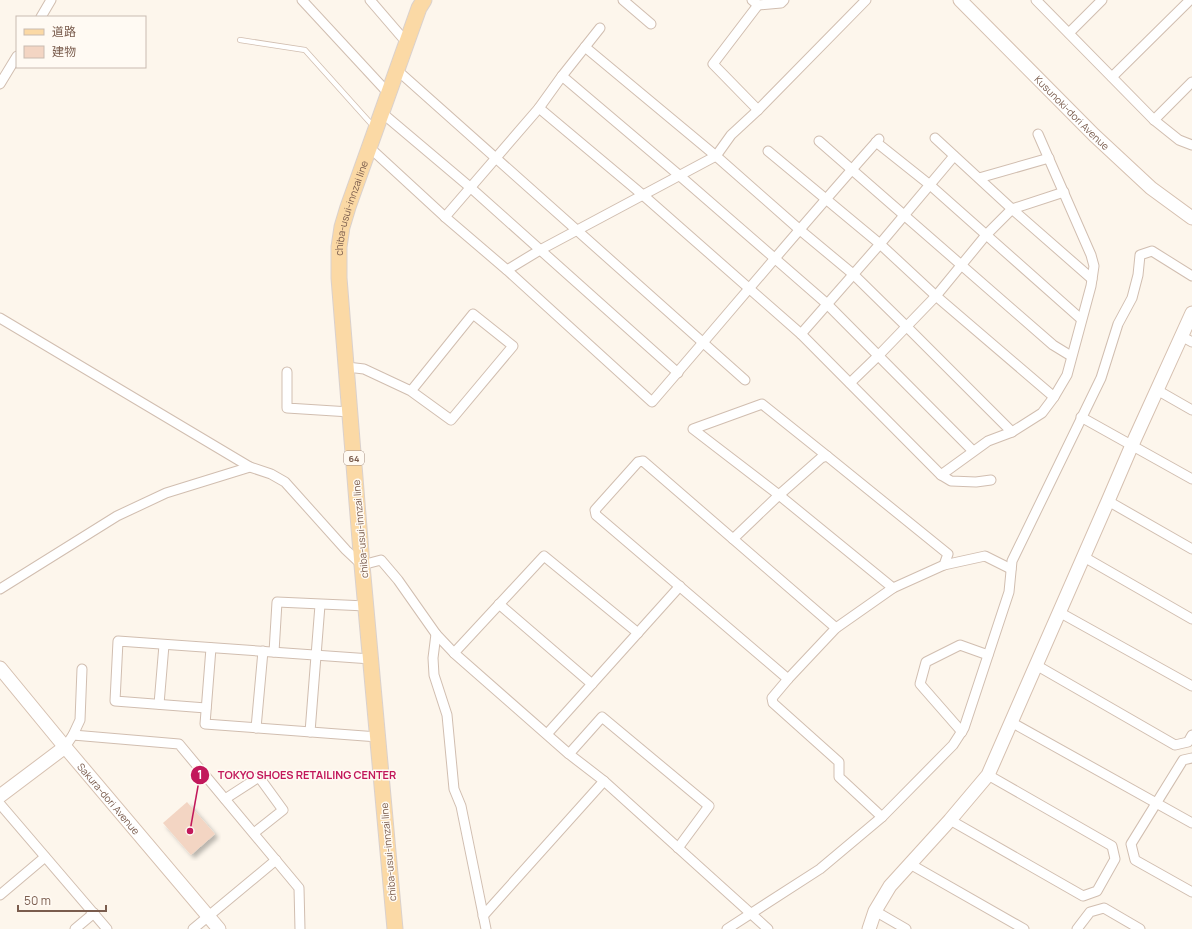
<svg xmlns="http://www.w3.org/2000/svg" width="1192" height="929" viewBox="0 0 1192 929" font-family="Manrope,'Noto Sans JP',sans-serif">
  <style>
    .building { fill: #f3d5c3; filter: url(#shadow) }
    .lines { fill: none; stroke-linecap: round; stroke-linejoin: round }
    .lane-casing { stroke: #d1beb0; stroke-width: 6 }
    .street-casing { stroke: #d1beb0; stroke-width: 11 }
    .secondary-casing { stroke: #d6c0b0; stroke-width: 15 }
    .primary-casing { stroke: #dad1cd; stroke-width: 17 }
    .lane { stroke: #fff; stroke-width: 4.5 }
    .street { stroke: #fff; stroke-width: 9 }
    .secondary { stroke: #fff; stroke-width: 13 }
    .primary { stroke: #fbd9a5; stroke-width: 15 }
    .labels { text-anchor: middle; dominant-baseline: central; stroke-width: 3; stroke-linejoin: round; paint-order: stroke }
    .shield { fill: #fffaf3; stroke: #a28b7f; stroke-width: 1 }
    .shield-label { font-size: 9px; font-weight: bold; fill: #7a5c4d }
    .street-label { font-size: 10px; fill: #7a5c4d; stroke: #fffaf3 }
    .leader { fill: none; stroke: #c2185b; stroke-width: 1.5 }
    .callout-dot { fill: #c2185b; stroke: #fffaf3; stroke-width: 1.5 }
    .mark-label { font-size: 12px; text-anchor: middle; font-weight: bold; fill: #fff }
    .callout-label { font-size: 11px; text-anchor: middle; font-weight: bold; fill: #c2185b; stroke: #fffaf3; stroke-width: 3; stroke-linejoin: round; paint-order: stroke }
  </style>
  <defs>
    <filter id="shadow"><feDropShadow dx="3.5" dy="3.5" stdDeviation="2" flood-color="#0004"/></filter>
  </defs>
  <rect width="100%" height="100%" fill="#fdf6ec"/>
  <path class="building" d="M187,802L215,834L191,855L163,823Z"/>
  <g class="lines">
    <defs>
      <path id="lane" d="M240,40L305,50L374,127"/>
      <g id="street">
        <path d="M302,0L389,94"/>
        <path d="M370,0L407,43"/>
        <path d="M623,0L651,24"/>
        <path d="M752,0L758,5L713,64L758,110"/>
        <path d="M1036,0L1154,120L1179,140L1192,145"/>
        <path d="M758,5L781,3L784,0"/>
        <path d="M41,17L51,0"/>
        <path d="M1069,33L1102,0"/>
        <path d="M585,47L716,156L800,230L853,274L907,327L1012,432"/>
        <path d="M397,70L745,380"/>
        <path d="M562,76L680,176L826,303L973,451"/>
        <path d="M1112,77L1190,0"/>
        <path d="M0,84L17,56"/>
        <path d="M539,108L644,196L801,334L941,475"/>
        <path d="M381,112L471,188L678,373"/>
        <path d="M1154,120L1192,82"/>
        <path d="M935,138L1012,209L1092,279"/>
        <path d="M819,141L1053,345L1071,356"/>
        <path d="M876,142L930,185L1081,319"/>
        <path d="M369,147L445,217L507,270L652,402C728,314 802,225 879,139"/>
        <path d="M768,151L880,244L936,296L1054,397"/>
        <path d="M979,178L1049,158"/>
        <path d="M445,217L539,108L562,76L600,28"/>
        <path d="M507,270L540,250L716,156L731,135L758,110L866,0"/>
        <path d="M0,318L250,467"/>
        <path d="M801,334L880,244L954,156"/>
        <path d="M1181,336L1192,342"/>
        <path d="M347,367L364,369L411,391L451,420L513,346L473,314L411,391"/>
        <path d="M287,372V408L350,412"/>
        <path d="M850,383L879,355L936,296L986,235L1012,209L1064,192"/>
        <path d="M1157,390L1192,410"/>
        <path d="M1081,417L1192,479"/>
        <path d="M827,456L762,404L693,429L779,495L893,588"/>
        <path d="M991,480L976,482L951,481L941,475L988,441L1012,432L1042,413L1054,397L1067,375L1091,286L1094,266L1091,255L1038,134"/>
        <path d="M1108,501L1192,549"/>
        <path d="M733,539L779,495L821,458L827,456L948,554L944,565L893,588L836,628L788,679L772,698L773,703L839,762V777L882,817"/>
        <path d="M1084,557L1192,619"/>
        <path d="M944,565L985,556L1011,569"/>
        <path d="M0,589L117,516L166,493L250,467L271,474L285,482L346,550L362,565L381,560L398,580L436,634L454,653L569,754L604,781L768,929"/>
        <path d="M499,604L592,684"/>
        <path d="M1059,612L1192,686"/>
        <path d="M436,634L433,658L434,675L447,715L454,789L461,806L486,929"/>
        <path d="M211,648L205,724L378,737"/>
        <path d="M274,652L277,602L366,606"/>
        <path d="M454,653L544,556L638,633"/>
        <path d="M1036,665L1175,745L1188,742L1192,735"/>
        <path d="M788,679L596,515L595,510L638,462L643,461L836,628"/>
        <path d="M159,704L164,645"/>
        <path d="M206,708L115,701L118,641L371,659"/>
        <path d="M1011,722L1192,823"/>
        <path d="M256,728L263,651"/>
        <path d="M310,732L320,605"/>
        <path d="M962,732L920,684L926,662L960,645L988,655"/>
        <path d="M547,734L680,586"/>
        <path d="M73,735L80,720L82,669"/>
        <path d="M65,747L73,735L179,744L299,888L300,929"/>
        <path d="M569,754L602,717L709,806L678,848"/>
        <path d="M1192,758L1183,760L1131,844L1135,860L1192,892"/>
        <path d="M225,799L259,777L283,810L254,833"/>
        <path d="M0,804L107,929"/>
        <path d="M950,820L1083,896L1097,891L1115,859L1112,846L988,775"/>
        <path d="M910,864L1024,929"/>
        <path d="M0,895L45,857"/>
        <path d="M875,911L906,929"/>
        <path d="M483,916L604,781"/>
        <path d="M75,929L94,913"/>
        <path d="M193,929L276,860"/>
        <path d="M727,929L820,869L882,817L953,745L964,728L1009,592L1012,561L1101,378L1118,324L1132,298L1138,275L1140,255L1152,251L1192,276"/>
        <path d="M1077,929L1090,912L1104,908L1140,929"/>
      </g>
      <g id="secondary">
        <path id="s1" d="M960,0L1094,135L1151,188L1192,218"/>
        <path id="s2" d="M0,668L65,747L219,929"/>
        <path d="M0,796L65,747"/>
        <path d="M869,929L875,911L890,886L950,820L988,775L1108,501L1132,445L1192,313"/>
      </g>
      <g id="primary">
        <path id="s3" d="M395,929L362,565L339,278V247L342,227L348,207L419,8L424,0"/>
      </g>
    </defs>
    <use href="#lane" class="lane-casing"/>
    <use href="#street" class="street-casing"/>
    <use href="#secondary" class="secondary-casing"/>
    <use href="#primary" class="primary-casing"/>
    <use href="#lane" class="lane"/>
    <use href="#street" class="street"/>
    <use href="#secondary" class="secondary"/>
    <use href="#primary" class="primary"/>
  </g>
  <g class="labels">
    <rect class="shield" x="344" y="451" width="20" height="14" rx="3"/>
    <g class="shield-label">
      <text x="354" y="458">64</text>
    </g>
    <g class="street-label">
      <text stroke="none"><textPath href="#s1" startOffset="159">Kusunoki-dori Avenue</textPath></text>
      <text stroke="none"><textPath href="#s3" startOffset="725">chiba-usui-innzai line</textPath></text>
      <text transform="translate(360 529) rotate(-95)">chiba-usui-innzai line</text>
      <text stroke="none"><textPath href="#s2" startOffset="170">Sakura-dori Avenue</textPath></text>
      <text transform="translate(388 852) rotate(-95)">chiba-usui-innzai line</text>
    </g>
  </g>
  <path class="leader" d="M190 831L200 775"/>
  <g class="callout-dot">
    <circle cx="190" cy="831" r="4"/>
    <circle cx="200" cy="775" r="10"/>
  </g>
  <g class="mark-label">
    <text x="200" y="779">1</text>
  </g>
  <g class="callout-label">
    <text x="307" y="779">TOKYO SHOES RETAILING CENTER</text>
  </g>
  <rect x="16" y="16" width="130" height="52" fill="#fffaf3" stroke="#cabbb1"/>
  <rect x="24" y="29" width="20" height="6" fill="#fbd9a5" stroke="#cabbb1"/>
  <text x="52" y="36" font-size="12" fill="#7a5c4d">道路</text>
  <rect x="24" y="46" width="20" height="12" fill="#f3d5c3" stroke="#cabbb1"/>
  <text x="52" y="56" font-size="12" fill="#7a5c4d">建物</text>
  <path d="M18 905v6h88v-6" fill="none" stroke="#7a5c4d" stroke-width="2"/>
  <text x="24" y="905" font-size="12" fill="#7a5c4d" stroke="#fffaf3" stroke-width="3" paint-order="stroke">50 m</text>
</svg>
